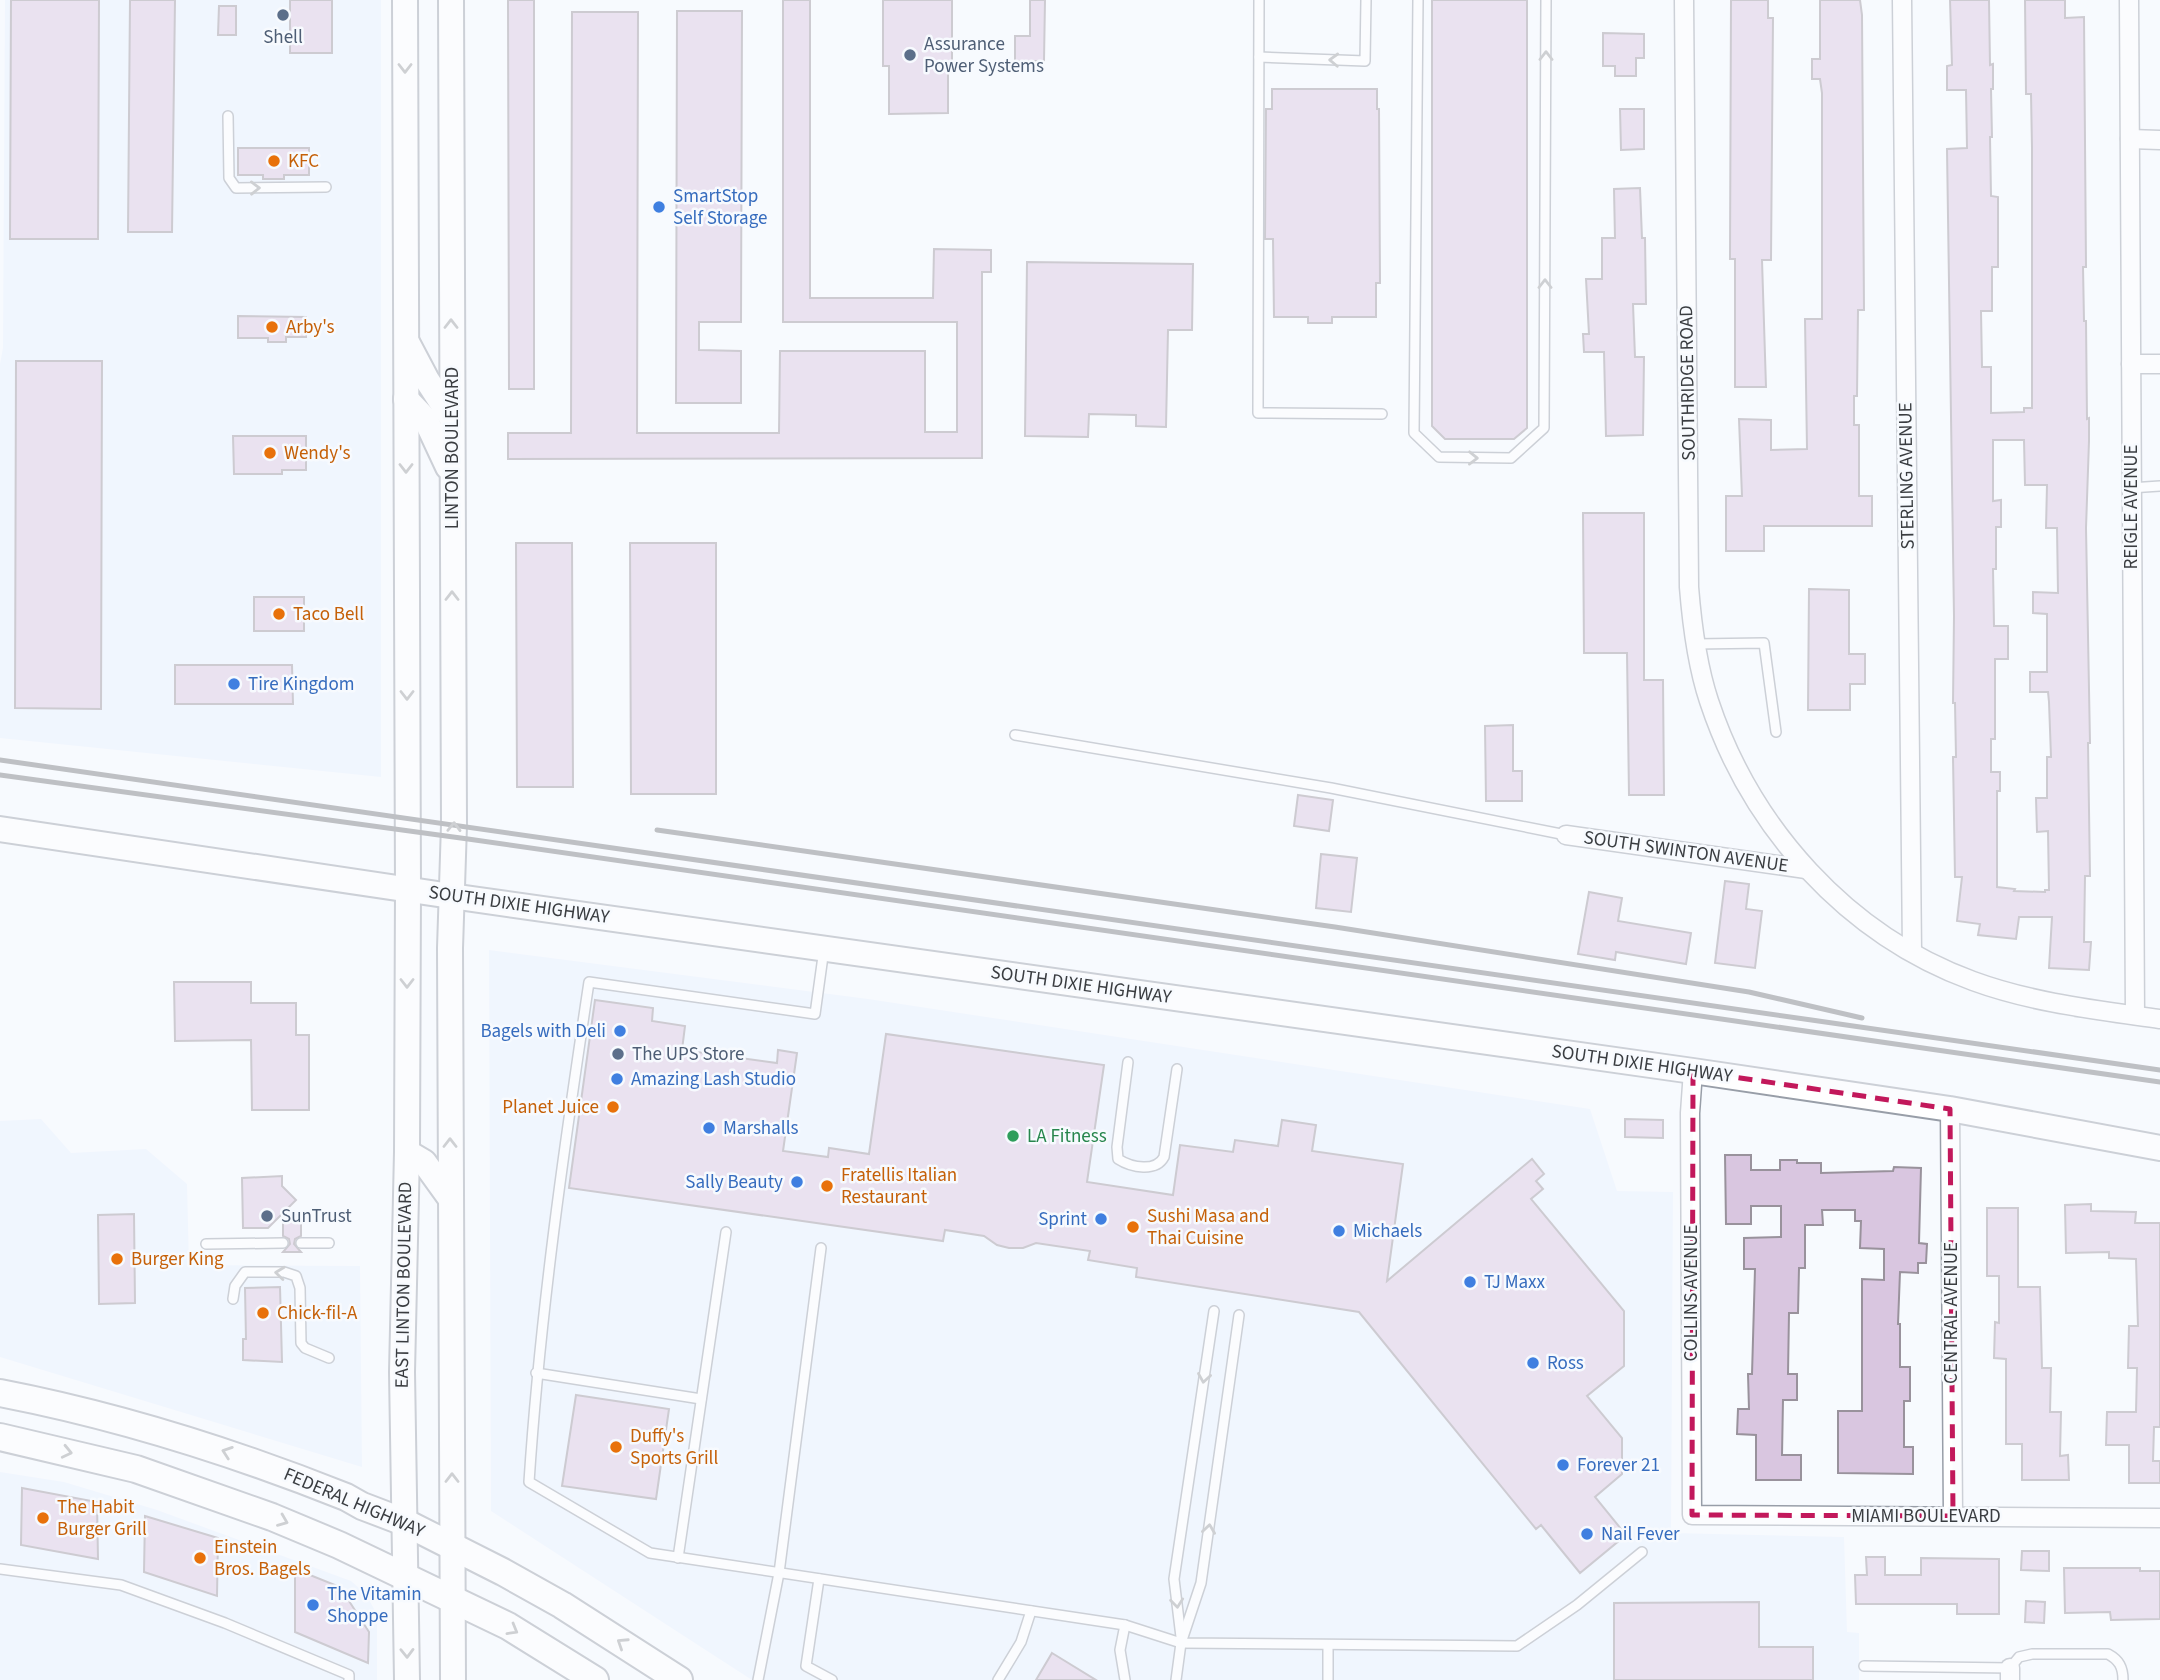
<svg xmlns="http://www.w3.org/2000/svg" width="2160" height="1680" viewBox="0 0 2160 1680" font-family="'Source Sans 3',sans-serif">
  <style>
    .built { fill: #e7f1fe }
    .building { fill: #d9c6e0; stroke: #99929c; stroke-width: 2; fill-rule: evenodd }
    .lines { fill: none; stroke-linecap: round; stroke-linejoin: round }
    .lane-casing { stroke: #989ea8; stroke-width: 12 }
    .street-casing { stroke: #989ea8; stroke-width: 21 }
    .secondary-casing { stroke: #989ea8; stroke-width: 28 }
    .primary-casing { stroke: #989ea8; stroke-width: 30 }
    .lane { stroke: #fff; stroke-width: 9 }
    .street { stroke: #fff; stroke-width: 18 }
    .secondary { stroke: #fff; stroke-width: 24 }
    .primary { stroke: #fff; stroke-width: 26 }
    .rail { stroke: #787b7f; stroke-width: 5 }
    .oneway { stroke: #9c9ea0 }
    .marked { fill: none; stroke: #c2185b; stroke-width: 5; stroke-dasharray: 14 9; stroke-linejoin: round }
    .service-dot { fill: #5c6f8a; stroke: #f7fafe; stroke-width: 2.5 }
    .food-dot { fill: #e8710a; stroke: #f7fafe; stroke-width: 2.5 }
    .shop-dot { fill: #3f7fe0; stroke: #f7fafe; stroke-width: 2.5 }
    .leisure-dot { fill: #2e9e5b; stroke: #f7fafe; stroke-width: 2.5 }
    .labels { text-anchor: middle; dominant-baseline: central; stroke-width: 5; stroke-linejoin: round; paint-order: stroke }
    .service-label { font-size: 19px; fill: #4e5e75; stroke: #f7fafe; text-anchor: start }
    .food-label { font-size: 19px; fill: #c56008; stroke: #f7fafe; text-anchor: start }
    .shop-label { font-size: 19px; fill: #366cbe; stroke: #f7fafe; text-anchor: start }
    .street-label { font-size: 19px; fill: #3a3d41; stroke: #f7fafe }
    .leisure-label { font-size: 19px; fill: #27864d; stroke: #f7fafe; text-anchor: start }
  </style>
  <rect width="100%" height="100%" fill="#f7fafe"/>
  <g class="built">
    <path d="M5,0H381V777L0,738V364L3,348Z"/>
    <path d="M489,950L868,999L1590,1109L1617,1191L1673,1192L1671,1533L1844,1537L1847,1632L1859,1633V1680H752L491,1511Z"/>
    <path d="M41,1119L71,1153L146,1149L187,1184L189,1265L360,1266L362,1467L0,1357V1121Z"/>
    <path d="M0,1472L64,1482L157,1510L351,1581L366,1594L374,1609L377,1622V1680H0Z"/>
  </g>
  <g class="building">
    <path d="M11,0H99L98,239H10Z"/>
    <path d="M130,0H175L172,232H128Z"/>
    <rect x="290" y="0" width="42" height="53"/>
    <path d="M508,0H534V389H509Z"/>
    <path d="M783,0H810V298H933L934,249L991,250V272H982V458L508,459V433H571L572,12H638L637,433H779L780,351H925V432H957V322H783Z"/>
    <path d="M883,0H952V66H948V113L889,114V66H883Z"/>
    <path d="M1030,0H1045L1044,61H1015V36H1030Z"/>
    <path d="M1432,0H1527V428L1514,439H1445L1432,426Z"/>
    <path d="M1731,0H1768V18H1773L1771,260H1762L1766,387H1735V259H1730Z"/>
    <path d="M1820,0H1860L1862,15L1864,310H1858L1857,396H1854V425H1859V496H1872V526H1764V551H1726V496H1742L1739,419L1771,420V450L1807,449L1805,319H1822V93L1820,79H1812V59H1820Z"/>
    <path d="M1950,0H1989L1990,65L1993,64V89H1991L1992,137H1990L1991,196L1998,197V267H1992V311H1981L1982,367H1991V413L2024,412V408H2032V148L2031,94H2026L2025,0H2065V18L2084,17L2086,267H2083L2084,321H2086L2087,419L2089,418V441L2086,528L2090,743H2088L2090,876H2085L2084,942H2091L2089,970L2049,968L2052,917H2019L2016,939L1978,935L1980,924L1957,921L1962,877H1955L1953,757H1956L1955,703H1953L1954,616L1947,149L1967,148L1966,90H1947V66L1952,65ZM1993,440H2024L2025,485H2047L2046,528H2057L2058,593L2033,592V613L2047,614V672H2030V692H2048L2049,702L2051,757H2047V798H2036L2037,832L2048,831L2049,890H2045V892L2014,891L2015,889L1997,887V791H2000V772H1991V739H1995V659H2008V626H1994L1993,569H1996V527H2001V500L1993,501Z"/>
    <path d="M219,6H236V35H218Z"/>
    <path d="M677,11H742L741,322H699V350L741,351V403H676Z"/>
    <path d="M1603,33L1644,34V58H1636V76H1615V66H1603Z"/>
    <path d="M1272,89H1377V109H1379L1380,283H1376V317H1332V323H1308V317H1274L1273,239H1265L1266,109H1272Z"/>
    <path d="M1620,109H1644V149L1621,150Z"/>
    <path d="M238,148H309V175H284V179H263V175H238Z"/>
    <path d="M1640,188L1642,238H1645L1646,304H1633L1635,357H1644L1643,435L1606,436L1604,352H1584L1583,334H1589L1586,279H1602V238H1615L1614,189Z"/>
    <path d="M1027,262L1193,264L1192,330H1168L1166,427L1136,426V415L1089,414L1088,437L1025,436Z"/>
    <path d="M238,316L306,317V337H286V342H268V338H238Z"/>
    <path d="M16,361H102L101,709L15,708Z"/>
    <path d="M233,436H306V470H282V474H234Z"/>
    <path d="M1583,513H1644V680H1663L1664,795H1629L1627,653H1584Z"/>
    <path d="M516,543H572L573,787H517Z"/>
    <path d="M630,543H716V794H631Z"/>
    <path d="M1809,589L1849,590V654H1865V684H1850V710H1808Z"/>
    <rect x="254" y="597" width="50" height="34"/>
    <path d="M175,665H292L293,704H175Z"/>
    <path d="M1513,725V771H1522V801H1486L1485,726Z"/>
    <path d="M1298,795L1333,800L1329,831L1294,826Z"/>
    <path d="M1321,854L1357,858L1351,912L1316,908Z"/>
    <path d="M1725,881L1749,884L1746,909L1762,911L1755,968L1715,963Z"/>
    <path d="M1589,892L1622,898L1618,921L1691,933L1686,964L1616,952L1615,960L1578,954Z"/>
    <path d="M174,982H251V1003H296V1035H309V1110H252L251,1040L175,1041Z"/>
    <path d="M595,1000L653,1008L652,1021L685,1026L682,1050L777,1063L778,1050L797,1053L783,1151L828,1157L829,1148L869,1154L886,1034L1104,1065L1087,1182L1173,1195L1180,1145L1233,1152L1235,1140L1278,1146L1282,1120L1316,1125L1312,1151L1403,1164L1387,1281L1532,1159L1544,1174L1536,1181L1543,1189L1531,1199L1624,1311V1366L1587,1396L1622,1438V1474L1595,1497L1626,1535L1580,1573L1541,1525L1536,1529L1359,1312L1136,1277L1137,1268L1088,1260L1090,1251L1036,1243L1023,1248H1009L997,1245L984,1236L945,1230L943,1241L569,1188Z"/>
    <path d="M1625,1119L1663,1120V1138L1625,1137Z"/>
    <path d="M1725,1155H1751V1170H1780V1160H1797V1163H1821V1173L1893,1171L1894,1167L1921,1168L1919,1243L1927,1244L1926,1263H1918V1273L1900,1272L1898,1324H1900V1367H1910V1401H1904V1447H1913V1474L1838,1473V1411H1862V1279L1884,1280V1249L1860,1248L1861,1221H1855V1210H1822L1823,1225H1805V1268H1799L1798,1313H1789L1788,1374H1797V1400H1783L1782,1455H1801V1480H1756V1435L1737,1434L1738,1409H1749L1748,1374H1752L1755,1269H1744V1238L1781,1237V1206H1751V1224H1726Z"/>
    <path d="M282,1176V1186L296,1200L268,1228H243L242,1178Z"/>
    <path d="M2091,1204V1211L2136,1212L2135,1223H2160V1427H2154L2153,1461H2160V1483H2129V1445H2106L2107,1412H2136L2137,1368H2128L2129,1326H2138L2136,1259L2109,1258V1252L2066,1253L2065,1205Z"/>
    <path d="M1987,1208H2018V1287H2040L2042,1368H2051L2050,1412H2061L2060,1456L2068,1455L2069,1480H2022V1444H2006V1359L1994,1358L1995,1322L1999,1323V1276H1987Z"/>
    <path d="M134,1214L135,1303L99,1304L98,1215Z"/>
    <path d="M283,1220H301V1236L295,1239L294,1244L301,1252H283L290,1244L289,1239L283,1236Z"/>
    <path d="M280,1287L282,1362L243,1360V1339H246L245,1288Z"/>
    <path d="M576,1395L669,1409L656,1499L562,1486Z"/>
    <path d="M22,1488L97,1502L98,1559L21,1545Z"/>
    <path d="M145,1516L218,1538L217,1596L144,1572Z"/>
    <path d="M2022,1551H2049V1571L2021,1570Z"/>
    <path d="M1866,1557H1885V1575H1921V1558L1999,1559V1614H1957V1604H1856L1855,1575H1867Z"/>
    <path d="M2064,1568H2140V1571H2160V1619L2111,1620L2110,1612L2065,1613Z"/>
    <path d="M295,1569L340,1587L369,1632L368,1663L295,1632Z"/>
    <path d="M2026,1601L2045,1602L2044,1623L2025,1622Z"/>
    <path d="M1759,1602V1647H1813V1680H1614V1603Z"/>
    <path d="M1052,1653L1096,1680H1036Z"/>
  </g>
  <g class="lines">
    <defs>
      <g id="lane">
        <path d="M1259,0L1258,413L1382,414"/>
        <path d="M1418,0L1414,433L1439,457L1511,458L1544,428L1546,0"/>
        <path d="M1259,57L1365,61L1366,0"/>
        <path d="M228,116L229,178L236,188L326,187"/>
        <path d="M2130,488L2160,486"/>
        <path d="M1696,644L1764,643L1776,732"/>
        <path d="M1015,735L1331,788L1566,835"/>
        <path d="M824,949L815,1014L589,982C564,1148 540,1314 529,1482L650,1553L1125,1625L1181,1643L1517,1646L1577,1605L1642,1552"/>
        <path d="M1128,1062L1117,1147L1118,1159C1132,1168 1156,1172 1164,1157L1177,1069"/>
        <path d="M301,1243H329"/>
        <path d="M206,1244L283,1243"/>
        <path d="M233,1299L235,1286L245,1272H284L296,1276L300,1288L301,1343L305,1348L329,1358"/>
        <path d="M536,1373L701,1399"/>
        <path d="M678,1558L726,1232"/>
        <path d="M0,1569L121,1585L225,1623L349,1675V1680"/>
        <path d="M819,1579L806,1666L832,1680"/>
        <path d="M1181,1637L1174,1579L1214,1311"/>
        <path d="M1328,1645V1680"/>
        <path d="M1864,1666L2010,1668L2019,1657L2032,1654H2108C2119,1660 2123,1667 2123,1680"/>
        <path d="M758,1680L779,1573L821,1248"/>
        <path d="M998,1680L1021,1642L1031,1611"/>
        <path d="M1125,1680L1120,1650L1125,1625"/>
        <path d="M1176,1680L1181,1643L1201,1583L1239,1315"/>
      </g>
      <g id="street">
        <path d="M1684,0L1689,587C1692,625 1697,665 1709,701C1751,828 1847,935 1973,981C2033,1003 2097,1010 2160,1019"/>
        <path d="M1902,0L1912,952"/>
        <path d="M2129,0L2135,1015"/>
        <path d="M2130,139L2160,140"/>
        <path d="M2131,364H2160"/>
        <path d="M1566,835L1806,869"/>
        <path d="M1693,1071L1690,1113L1692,1515L2160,1518"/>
        <path d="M1950,1109L1953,1516"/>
        <path d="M2010,1680V1668"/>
      </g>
      <g id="secondary">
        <path d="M405,0L408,889L407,1152L402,1372L407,1680"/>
        <path d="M451,0L454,825L450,948L453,1680"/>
        <path d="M408,344L427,380L451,417"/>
        <path d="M406,399L426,420L448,467"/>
        <path d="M0,829L451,896L1693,1071L1950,1109L2160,1148"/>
        <path d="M407,1152L424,1162L450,1198"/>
      </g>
      <g id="primary">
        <path d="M0,1393C119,1416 233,1452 346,1497L362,1506L404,1522L503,1572L562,1605L679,1680"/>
        <path d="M0,1437L136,1469L272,1517L339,1545L508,1626L595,1680"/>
      </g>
    </defs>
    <use href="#lane" class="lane-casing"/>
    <use href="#street" class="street-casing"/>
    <use href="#secondary" class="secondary-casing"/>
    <use href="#primary" class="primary-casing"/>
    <use href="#lane" class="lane"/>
    <use href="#street" class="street"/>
    <use href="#secondary" class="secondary"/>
    <use href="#primary" class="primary"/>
    <g class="rail">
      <path d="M0,760L2160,1070"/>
      <path d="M0,775L468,839L2160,1082"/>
      <path d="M657,830L1335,927L1749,992L1862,1018"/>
    </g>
  </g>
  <defs><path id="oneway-chevron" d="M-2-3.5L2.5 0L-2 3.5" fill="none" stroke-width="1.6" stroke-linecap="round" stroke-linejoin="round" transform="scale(1.75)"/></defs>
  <g class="oneway">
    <use href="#oneway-chevron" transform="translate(1546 56) rotate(-90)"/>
    <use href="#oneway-chevron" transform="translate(1334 60) rotate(-178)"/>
    <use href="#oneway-chevron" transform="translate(405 68) rotate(90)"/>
    <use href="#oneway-chevron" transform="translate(255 188) rotate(-1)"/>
    <use href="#oneway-chevron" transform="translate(1545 284) rotate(-90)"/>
    <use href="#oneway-chevron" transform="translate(451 324) rotate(-90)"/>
    <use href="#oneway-chevron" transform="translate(1473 458) rotate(1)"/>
    <use href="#oneway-chevron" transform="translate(406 468) rotate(90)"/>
    <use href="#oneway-chevron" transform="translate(452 596) rotate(-90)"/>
    <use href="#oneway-chevron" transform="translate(407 695) rotate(90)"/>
    <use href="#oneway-chevron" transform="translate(454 827) rotate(-89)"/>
    <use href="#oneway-chevron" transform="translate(407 983) rotate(90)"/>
    <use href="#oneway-chevron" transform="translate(450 1143) rotate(-90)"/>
    <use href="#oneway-chevron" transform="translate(280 1273) rotate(-174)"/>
    <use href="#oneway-chevron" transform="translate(1204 1378) rotate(99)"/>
    <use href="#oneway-chevron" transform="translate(67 1452) rotate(13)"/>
    <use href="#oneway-chevron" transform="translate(227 1452) rotate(-161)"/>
    <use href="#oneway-chevron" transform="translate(452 1478) rotate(-90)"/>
    <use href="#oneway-chevron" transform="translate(283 1521) rotate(22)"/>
    <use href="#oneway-chevron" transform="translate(1209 1529) rotate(-82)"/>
    <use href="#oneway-chevron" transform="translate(1177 1603) rotate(84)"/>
    <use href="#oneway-chevron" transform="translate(513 1630) rotate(30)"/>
    <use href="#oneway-chevron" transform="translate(622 1643) rotate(-147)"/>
    <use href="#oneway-chevron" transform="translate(407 1653) rotate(89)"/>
  </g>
  <path d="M0 0H2160V1680H0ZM1693,1071L1950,1109L1953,1516L1692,1515Z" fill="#f7fafe" fill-opacity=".55" fill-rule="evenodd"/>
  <path class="marked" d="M1693,1071L1950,1109L1953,1516L1692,1515Z"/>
  <g class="service-dot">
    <circle cx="283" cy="15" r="7"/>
    <circle cx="910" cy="55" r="7"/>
    <circle cx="618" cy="1054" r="7"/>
    <circle cx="267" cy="1216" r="7"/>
  </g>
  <g class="food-dot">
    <circle cx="274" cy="161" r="7"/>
    <circle cx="272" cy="327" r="7"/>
    <circle cx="270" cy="453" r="7"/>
    <circle cx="279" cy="614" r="7"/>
    <circle cx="613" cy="1107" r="7"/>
    <circle cx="827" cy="1186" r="7"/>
    <circle cx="1133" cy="1227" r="7"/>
    <circle cx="117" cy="1259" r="7"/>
    <circle cx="263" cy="1313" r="7"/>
    <circle cx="616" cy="1447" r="7"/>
    <circle cx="43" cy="1518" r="7"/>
    <circle cx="200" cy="1558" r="7"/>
  </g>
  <g class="shop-dot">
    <circle cx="659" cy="207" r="7"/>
    <circle cx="234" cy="684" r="7"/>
    <circle cx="620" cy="1031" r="7"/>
    <circle cx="617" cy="1079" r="7"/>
    <circle cx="709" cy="1128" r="7"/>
    <circle cx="797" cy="1182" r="7"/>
    <circle cx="1101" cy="1219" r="7"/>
    <circle cx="1339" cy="1231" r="7"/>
    <circle cx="1470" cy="1282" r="7"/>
    <circle cx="1533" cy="1363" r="7"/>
    <circle cx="1563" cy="1465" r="7"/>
    <circle cx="1587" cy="1534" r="7"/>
    <circle cx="313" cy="1605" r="7"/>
  </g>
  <circle class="leisure-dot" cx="1013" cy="1136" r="7"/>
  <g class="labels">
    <g class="service-label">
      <text x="283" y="37" text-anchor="middle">Shell</text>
      <text x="924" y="44">Assurance<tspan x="924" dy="22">Power Systems</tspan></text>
      <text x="632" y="1054">The UPS Store</text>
      <text x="281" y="1216">SunTrust</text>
    </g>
    <g class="food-label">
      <text x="288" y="161">KFC</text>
      <text x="286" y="327">Arby's</text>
      <text x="284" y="453">Wendy's</text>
      <text x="293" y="614">Taco Bell</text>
      <text x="599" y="1107" text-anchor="end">Planet Juice</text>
      <text x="841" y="1175">Fratellis Italian<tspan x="841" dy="22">Restaurant</tspan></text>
      <text x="1147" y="1216">Sushi Masa and<tspan x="1147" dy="22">Thai Cuisine</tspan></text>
      <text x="131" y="1259">Burger King</text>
      <text x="277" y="1313">Chick-fil-A</text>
      <text x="630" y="1436">Duffy's<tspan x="630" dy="22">Sports Grill</tspan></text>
      <text x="57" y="1507">The Habit<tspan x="57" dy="22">Burger Grill</tspan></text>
      <text x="214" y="1547">Einstein<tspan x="214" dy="22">Bros. Bagels</tspan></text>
    </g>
    <g class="shop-label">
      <text x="673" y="196">SmartStop<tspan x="673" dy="22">Self Storage</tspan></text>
      <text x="248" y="684">Tire Kingdom</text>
      <text x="606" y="1031" text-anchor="end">Bagels with Deli</text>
      <text x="631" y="1079">Amazing Lash Studio</text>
      <text x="723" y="1128">Marshalls</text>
      <text x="783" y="1182" text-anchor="end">Sally Beauty</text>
      <text x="1087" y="1219" text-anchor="end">Sprint</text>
      <text x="1353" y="1231">Michaels</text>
      <text x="1484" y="1282">TJ Maxx</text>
      <text x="1547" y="1363">Ross</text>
      <text x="1577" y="1465">Forever 21</text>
      <text x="1601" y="1534">Nail Fever</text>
      <text x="327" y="1594">The Vitamin<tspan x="327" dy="22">Shoppe</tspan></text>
    </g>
    <g class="street-label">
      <text transform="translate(1688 383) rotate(-91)">SOUTHRIDGE ROAD</text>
      <text transform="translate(452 448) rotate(-90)">LINTON BOULEVARD</text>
      <text transform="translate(1907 476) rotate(-91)">STERLING AVENUE</text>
      <text transform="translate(2131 507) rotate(-90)">REIGLE AVENUE</text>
      <text transform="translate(1686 852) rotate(8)">SOUTH SWINTON AVENUE</text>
      <text transform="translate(519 905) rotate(8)">SOUTH DIXIE HIGHWAY</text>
      <text transform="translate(1081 985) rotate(8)">SOUTH DIXIE HIGHWAY</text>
      <text transform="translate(1642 1064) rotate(8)">SOUTH DIXIE HIGHWAY</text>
      <text transform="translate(404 1285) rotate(-89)">EAST LINTON BOULEVARD</text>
      <text transform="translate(1691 1293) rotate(-90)">COLLINS AVENUE</text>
      <text transform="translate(1951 1313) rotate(-90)">CENTRAL AVENUE</text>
      <text transform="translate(354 1503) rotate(23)">FEDERAL HIGHWAY</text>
      <text x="1926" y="1516">MIAMI BOULEVARD</text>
    </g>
    <g class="leisure-label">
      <text x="1027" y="1136">LA Fitness</text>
    </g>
  </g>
</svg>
